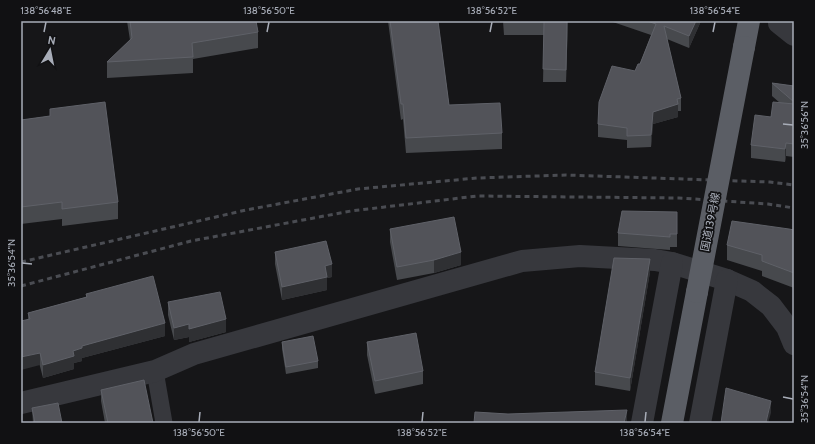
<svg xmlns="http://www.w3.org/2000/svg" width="815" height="444" viewBox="0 0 815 444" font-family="Cabin,'Noto Sans JP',sans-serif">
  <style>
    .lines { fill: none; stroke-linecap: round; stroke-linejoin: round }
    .service { stroke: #37383d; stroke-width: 17 }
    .minor { stroke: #37383d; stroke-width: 22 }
    .trunk { stroke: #5b5e65; stroke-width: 22 }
    .rail { stroke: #4a4c52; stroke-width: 3; stroke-dasharray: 5 4; stroke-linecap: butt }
    .trunk-bridge { stroke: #5b5e65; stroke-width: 22 }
    .wall { fill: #47494d }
    .shaded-wall { fill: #2f3033 }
    .building { fill: #525359; stroke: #5f6168 }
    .ticks { fill: none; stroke: #a8adb8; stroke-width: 1.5 }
    .labels { text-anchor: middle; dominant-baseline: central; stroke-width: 3.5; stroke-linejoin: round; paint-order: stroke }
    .street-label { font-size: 11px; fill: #a8adb8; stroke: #111113 }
    .neatline { fill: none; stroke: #a8adb8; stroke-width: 1.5 }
    .ticks-label { font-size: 10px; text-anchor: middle; fill: #a8adb8 }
  </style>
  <rect width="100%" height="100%" fill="#161618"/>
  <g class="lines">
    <path class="service" d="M155,371L164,423"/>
    <g class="minor">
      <path d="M779,21V23L794,35"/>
      <path d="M21,403L155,371L194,354L522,261L580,256L655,260L672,263L727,280L752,291L771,306L787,327L794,344"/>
      <path d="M642,423L672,263"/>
      <path d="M700,423L727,280"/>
    </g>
    <g class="trunk">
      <path d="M744,47L749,21"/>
      <path d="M672,423L697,292"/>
    </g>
    <g class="rail">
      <path d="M21,262L246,210L358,189L477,178L566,175L770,182L794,185"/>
      <path d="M21,286L191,241L351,211L477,196L679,198L768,204L794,208"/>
    </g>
    <path class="trunk-bridge" d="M697,292L744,47"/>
  </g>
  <g class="wall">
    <path d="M127,21H256L258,32V48L193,59V73L107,78V62L130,40Z"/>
    <path d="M388,21H438L449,105L502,133V149L406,153L403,119L401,120Z"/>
    <path d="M503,21H568L566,82H543L544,35H504Z"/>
    <path d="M610,21H701L689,48L667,39L681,98V111H678V117L653,124L651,147L627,148V140L598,137V124L640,64L651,35Z"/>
    <path d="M772,83L794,86V157L786,156L785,162L751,158V145L780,103L772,96Z"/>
    <path d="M50,109L118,202V219L62,226V219L21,224V120L50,116Z"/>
    <path d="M677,225V247H670V250L618,246V233Z"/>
    <path d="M390,229L461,265L434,273L397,280L390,242Z"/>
    <path d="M794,230V288L762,276V271L727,260V245Z"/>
    <path d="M275,252L332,277L327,278V290L282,300L275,264Z"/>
    <path d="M650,272L630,391L595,385V372Z"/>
    <path d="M86,294L165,336L82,358V361L74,363V369L43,378L28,319V313L86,297Z"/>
    <path d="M168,302L226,332L189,342V337L174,340L168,315Z"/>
    <path d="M282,342L318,361V368L286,374L282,349Z"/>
    <path d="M367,342L423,371V384L375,394L367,355Z"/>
    <path d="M101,390L153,423H105L101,401Z"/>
    <path d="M32,408L62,423H33Z"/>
  </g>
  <g class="shaded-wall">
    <path d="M567,21H568L566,82V70Z"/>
    <path d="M696,21H701L689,48V36Z"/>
    <path d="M678,104V117L653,124L651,147V135L653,112Z"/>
    <path d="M786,143V156L785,162V149Z"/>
    <path d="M461,252V265L434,273V260Z"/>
    <path d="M650,259V272L630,391V378Z"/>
    <path d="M332,264V277L327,278V290L282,300V287L325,266Z"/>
    <path d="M226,319V332L189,342V329Z"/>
    <path d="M165,323V336L82,358V361L74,363V369L43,378V365L73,351L82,346Z"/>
    <path d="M189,324V337L174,340V328Z"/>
    <path d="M40,353V365L21,370V357Z"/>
    <path d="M771,401V413L768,423L766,422Z"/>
    <path d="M627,410V423H624Z"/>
  </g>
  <g class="building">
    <path d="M130,21H256L258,32L192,43L193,57L107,62L132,38Z"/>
    <path d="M390,21H438L449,105L500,103L502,133L406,138L403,104H401Z"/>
    <path d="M504,21H567L566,70L543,69L544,22H504Z"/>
    <path d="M647,21H696L689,36L664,26L681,98L677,99L678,104L653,112L651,135L627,136V128L598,124L599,102L612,66L635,71L638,64H640L656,24Z"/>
    <path d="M772,83L794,86V102Z"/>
    <path d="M105,102L118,202L62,209V202L21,207V120L50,116V109Z"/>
    <path d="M773,102L794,104V144L786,143L785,149L751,145L755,115L771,117Z"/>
    <path d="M622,211L677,212V234H670V237L618,233Z"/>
    <path d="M454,217L461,252L434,260L397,267L390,229Z"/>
    <path d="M732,221L789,229L794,230V273L762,261V255L727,245Z"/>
    <path d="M326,241L332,264L325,266L327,277L282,287L275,252Z"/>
    <path d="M614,258L650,259L630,378L595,372Z"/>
    <path d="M153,276L165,323L82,346V348L73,351L74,356L43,365L40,353L21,357V321L30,319L28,313L87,297L86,294Z"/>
    <path d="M220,292L226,319L189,329V324L174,328L168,302Z"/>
    <path d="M416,333L423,371L375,381L367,342Z"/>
    <path d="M313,336L318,361L286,367L282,342Z"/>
    <path d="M144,380L153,423H108L101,390Z"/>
    <path d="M726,388L771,401L766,422L769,423H721Z"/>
    <path d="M58,403L62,423H35L32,408Z"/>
    <path d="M627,410L624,423H474L475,412L508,414Z"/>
  </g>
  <path class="ticks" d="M44,32L46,22M267,32L269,22M490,32L492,22M713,32L715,22M783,124L793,125M22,263L32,264M783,397L793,399M199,422L200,412M422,422L423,412M645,422L646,412"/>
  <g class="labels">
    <g class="street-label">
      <text transform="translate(710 222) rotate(-79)">国道139号線</text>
    </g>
  </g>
  <rect width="815" height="444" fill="none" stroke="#111113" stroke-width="44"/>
  <g transform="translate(50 50) rotate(10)" stroke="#111113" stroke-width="3" paint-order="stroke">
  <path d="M0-3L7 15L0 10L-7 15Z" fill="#a8adb8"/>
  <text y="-6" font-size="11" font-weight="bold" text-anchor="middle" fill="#a8adb8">N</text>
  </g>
  <rect x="22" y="22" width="771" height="400" class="neatline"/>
  <g class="ticks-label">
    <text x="46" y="14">138°56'48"E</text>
    <text x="269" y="14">138°56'50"E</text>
    <text x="492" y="14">138°56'52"E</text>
    <text x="715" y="14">138°56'54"E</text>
    <text transform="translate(804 125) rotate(-90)" y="4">35°36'56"N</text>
    <text transform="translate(11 263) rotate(-90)" y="4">35°36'54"N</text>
    <text transform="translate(804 399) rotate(-90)" y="4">35°36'54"N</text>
    <text x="199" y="436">138°56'50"E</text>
    <text x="422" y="436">138°56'52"E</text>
    <text x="645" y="436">138°56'54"E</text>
  </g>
</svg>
